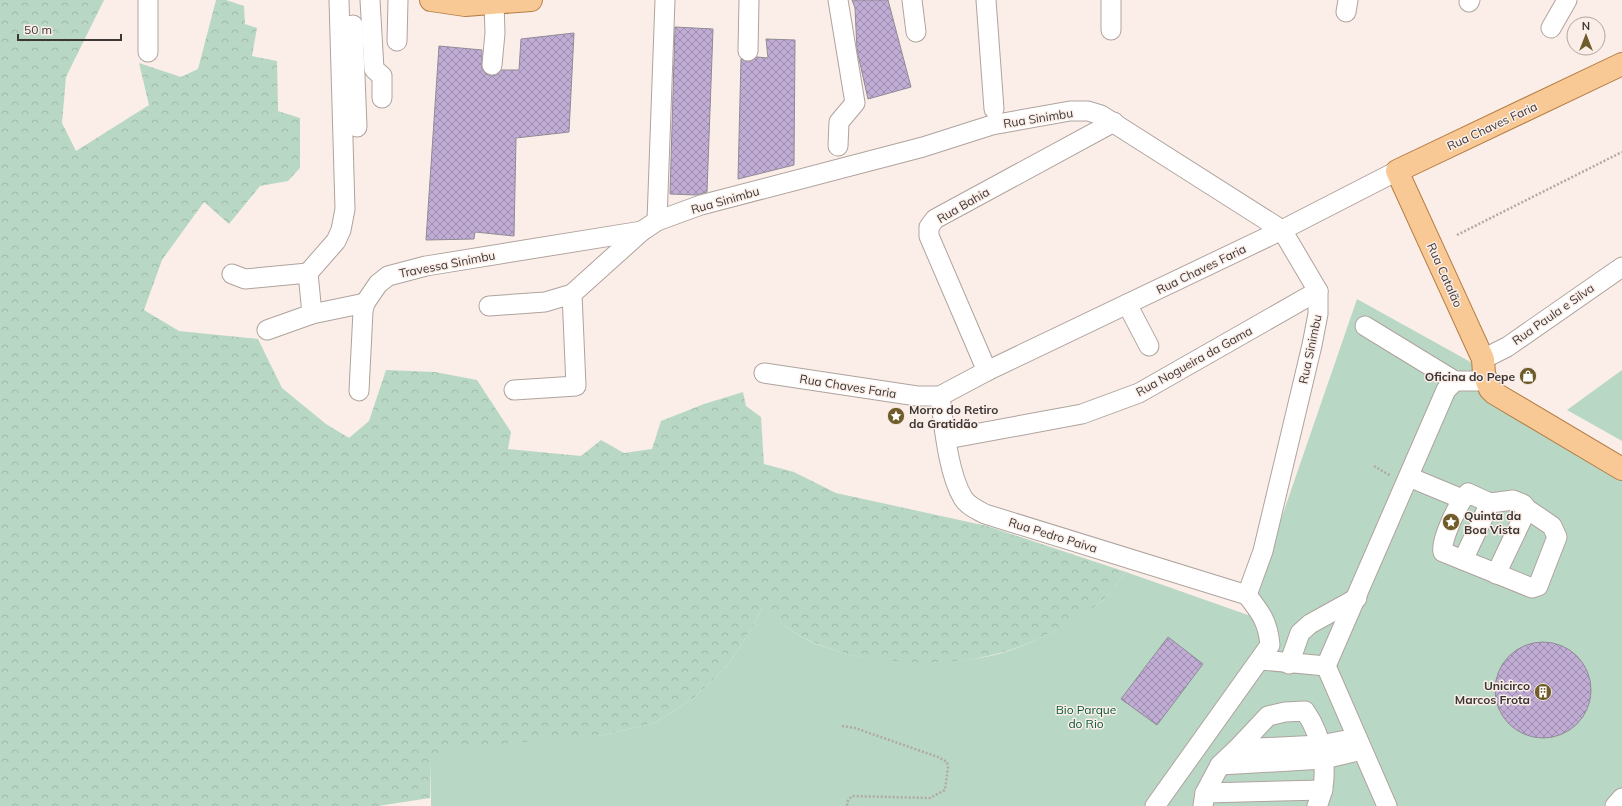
<svg xmlns="http://www.w3.org/2000/svg" width="1622" height="806" viewBox="0 0 1622 806" font-family="Mulish,sans-serif">
  <style>
    .forest { fill: url(#forest-crowns) }
    .park { fill: #b8d8c5 }
    .building { fill: url(#building-cross-hatch); stroke: #908b95 }
    .lines { fill: none; stroke-linecap: round; stroke-linejoin: round }
    .minor-casing { stroke: #afa39e; stroke-width: 21 }
    .major-casing { stroke: #b47e45; stroke-width: 24 }
    .path { stroke: #b2a8a3; stroke-width: 2.5; stroke-dasharray: 2 2; stroke-linecap: butt }
    .minor { stroke: #fff; stroke-width: 19 }
    .major { stroke: #f9c995; stroke-width: 22 }
    .labels { text-anchor: middle; dominant-baseline: central; stroke-width: 3; stroke-linejoin: round; paint-order: stroke }
    .street-label { font-size: 12px; fill: #3c3735; stroke: #fbeee8 }
    .poi-label { font-size: 12px; font-weight: bold; fill: #3c3735; stroke: #fbeee8; text-anchor: end }
    .park-label { font-size: 12px; fill: #085837; stroke: #fbeee8 }
  </style>
  <defs>
    <pattern id="forest-crowns" width="20" height="18" patternUnits="userSpaceOnUse"><rect width="20" height="18" fill="#b8d8c5"/><path d="M2 6a3 3 0 1 1 6 0M12 15a3 3 0 1 1 6 0" fill="none" stroke="#9fbaaa"/></pattern>
    <pattern id="building-cross-hatch" width="8" height="8" patternUnits="userSpaceOnUse"><rect width="8" height="8" fill="#c0acd4"/><path d="M0 0l8 8M0 8l8-8" fill="none" stroke="#9d8dad"/></pattern>
  </defs>
  <rect width="100%" height="100%" fill="#fbeee8"/>
  <path class="forest" d="M0,0H104L66,77L62,123L76,151L149,105L139,63L181,77L198,69L216,0H226L244,6L245,24L257,28L252,56L277,61L278,111L300,118V168L288,181L260,186L229,224L204,202L162,260L144,310L179,331L258,339L282,388L326,424L349,438L369,421L386,370L435,372L477,380L511,432L508,449L581,456L601,440L624,453L652,449L661,421L704,404L743,392L746,406L761,417L764,464L794,472L836,493L987,526L1126,572C1118,581 1112,592 1103,600C1095,608 1084,613 1075,619C1049,635 1022,648 992,655C932,671 837,664 786,627C779,622 773,613 767,607L762,608L750,631L728,665L694,698L654,723L604,735L430,760V798L378,806H0Z"/>
  <g class="park">
    <path d="M1357,299L1476,365L1484,389L1622,473V806H431L430,760L444,749L604,735L654,723L694,698L728,665L750,631L762,608L767,606C773,613 779,621 786,627C835,664 931,669 990,656C1021,649 1049,635 1075,618C1084,613 1096,607 1103,600C1112,592 1118,581 1126,572L1248,615Z"/>
    <path d="M1622,370V441L1567,410Z"/>
  </g>
  <g class="building">
    <path d="M852,0H888L911,87L868,99L857,50L855,8Z"/>
    <path d="M675,27L713,29L707,192L696,195L670,194Z"/>
    <path d="M574,33L569,132L516,138L514,236L475,232L474,239L426,240L439,46L482,50V69L486,74L491,76L497,75L501,70H519L521,39Z"/>
    <path d="M766,39L795,40L794,165L738,179L741,59L748,62L757,57L768,58Z"/>
    <path d="M1168,637L1203,664L1157,725L1121,699Z"/>
    <circle cx="1543" cy="690" r="48"/>
  </g>
  <g class="lines">
    <defs>
      <g id="minor">
        <path d="M370,0L374,69L382,76V98"/>
        <path d="M838,0L855,103L839,122L838,146"/>
        <path d="M912,0L916,32"/>
        <path d="M986,0L994,109"/>
        <path d="M1469,2L1470,0"/>
        <path d="M1346,12L1348,0"/>
        <path d="M353,25L357,127"/>
        <path d="M1551,28L1567,0"/>
        <path d="M1111,30V0"/>
        <path d="M397,41L398,0"/>
        <path d="M748,51L749,0"/>
        <path d="M148,52V0"/>
        <path d="M492,65L495,33L494,3"/>
        <path d="M657,221L665,0"/>
        <path d="M308,273L336,241L341,230L345,209L339,0"/>
        <path d="M232,274L245,279L308,273L312,314"/>
        <path d="M1127,304L1149,346"/>
        <path d="M489,306L545,302L572,294L642,231L657,221L701,205L923,147L992,125L1070,111H1088L1101,115L1282,230L1318,291V314L1312,345L1263,551L1247,595"/>
        <path d="M1365,326L1455,381"/>
        <path d="M267,330L312,314L365,303"/>
        <path d="M1483,359L1507,347L1622,267"/>
        <path d="M987,371L929,236V227L935,219L1114,122"/>
        <path d="M764,373L917,396H940L987,371L1282,230L1397,171"/>
        <path d="M514,390L576,386L572,294"/>
        <path d="M359,391L363,311L365,303L378,284L388,276L426,266L642,231"/>
        <path d="M940,396C944,426 948,473 963,498C968,506 977,510 985,514L1247,595"/>
        <path d="M947,439L1082,414L1139,393L1318,291"/>
        <path d="M1409,477L1462,499"/>
        <path d="M1468,493L1490,503L1513,500L1523,504L1527,509L1552,526L1557,537L1538,586L1532,588L1443,552C1440,541 1459,501 1468,493Z"/>
        <path d="M1463,560L1490,503"/>
        <path d="M1496,574L1527,509"/>
        <path d="M1261,660L1326,666L1387,806"/>
        <path d="M1289,664L1300,633L1310,624L1357,598"/>
        <path d="M1326,666L1446,390L1455,381H1486"/>
        <path d="M1237,749L1268,716L1285,712L1305,711C1323,737 1331,777 1317,806"/>
        <path d="M1220,765L1324,759L1362,750"/>
        <path d="M1205,793L1323,790"/>
        <path d="M1155,806L1270,645C1268,622 1261,613 1247,595"/>
        <path d="M1203,806L1205,793L1220,765L1237,749L1320,745L1357,738"/>
        <path d="M1615,806L1622,798"/>
      </g>
      <g id="major">
        <path d="M431,0L465,5L531,0"/>
        <path d="M1622,64L1397,171L1483,359L1484,374L1490,389L1494,393L1622,469"/>
      </g>
    </defs>
    <use href="#minor" class="minor-casing"/>
    <use href="#major" class="major-casing"/>
    <g class="path">
      <path d="M1457,235L1622,152"/>
      <path d="M1374,466L1391,476"/>
      <path d="M842,726L855,728L938,757L947,762L948,767L945,790L930,798L852,796L847,802V806"/>
    </g>
    <use href="#minor" class="minor"/>
    <use href="#major" class="major"/>
  </g>
  <defs>
    <symbol id="shop-disc" viewBox="-11 -11 22 22"><circle r="9.5" fill="#6f5c2a" stroke="#fbeee8"/><path d="M-5-2.5h2.3a2.7 3.5 0 0 1 5.4 0H5L5.5 6h-11ZM-1.5-2.5h3a1.5 2.3 0 0 0-3 0Z" fill="#fff"/></symbol>
    <symbol id="sight-disc" viewBox="-11 -11 22 22"><circle r="9.5" fill="#6f5c2a" stroke="#fbeee8"/><path d="M0-6L1.8-2.2L6-1.7L2.9 1.2L3.7 5.4L0 3.3L-3.7 5.4L-2.9 1.2L-6-1.7L-1.8-2.2Z" fill="#fff"/></symbol>
    <symbol id="building-disc" viewBox="-11 -11 22 22"><circle r="9.5" fill="#6f5c2a" stroke="#fbeee8"/><path d="M-4-6H4V6H1V3H-1V6H-4ZM-2.5-4.3h1.7v1.8h-1.7ZM.8-4.3h1.7v1.8H.8ZM-2.5-1h1.7V.8h-1.7ZM.8-1h1.7V.8H.8Z" fill="#fff"/></symbol>
  </defs>
  <g fill-rule="evenodd">
    <use href="#shop-disc" x="1518" y="366" width="20" height="20"/>
    <use href="#sight-disc" x="886" y="406" width="20" height="20"/>
    <use href="#sight-disc" x="1441" y="512" width="20" height="20"/>
    <use href="#building-disc" x="1533" y="682" width="20" height="20"/>
  </g>
  <g class="labels">
    <g class="street-label">
      <text transform="translate(1038 118) rotate(-9)">Rua Sinimbu</text>
      <text transform="translate(1492 126) rotate(-25)">Rua Chaves Faria</text>
      <text transform="translate(725 200) rotate(-16)">Rua Sinimbu</text>
      <text transform="translate(963 205) rotate(-30)">Rua Bahia</text>
      <text transform="translate(447 264) rotate(-11)">Travessa Sinimbu</text>
      <text transform="translate(1201 269) rotate(-26)">Rua Chaves Faria</text>
      <text transform="translate(1445 275) rotate(66)">Rua Catalão</text>
      <text transform="translate(1553 314) rotate(-35)">Rua Paula e Silva</text>
      <text transform="translate(1310 349) rotate(-78)">Rua Sinimbu</text>
      <text transform="translate(1194 361) rotate(-29)">Rua Nogueira da Gama</text>
      <text transform="translate(848 386) rotate(9)">Rua Chaves Faria</text>
      <text transform="translate(1053 535) rotate(17)">Rua Pedro Paiva</text>
    </g>
    <g class="poi-label">
      <text x="1515" y="376">Oficina do Pepe</text>
      <text x="909" y="409" text-anchor="start">Morro do Retiro<tspan x="909" dy="14">da Gratidão</tspan></text>
      <text x="1464" y="515" text-anchor="start">Quinta da<tspan x="1464" dy="14">Boa Vista</tspan></text>
      <text x="1530" y="685">Unicirco<tspan x="1530" dy="14">Marcos Frota</tspan></text>
    </g>
    <g class="park-label">
      <text x="1086" y="709">Bio Parque<tspan x="1086" dy="14">do Rio</tspan></text>
    </g>
  </g>
  <g transform="translate(1586 36)"><circle r="19" fill="#fbeee8" stroke="#afa5a0"/>
  <path d="M0-3L7 15L0 10L-7 15Z" fill="#6f5c2a"/>
  <text y="-6" font-size="11" font-weight="bold" text-anchor="middle" fill="#3c3735">N</text>
  </g>
  <path d="M18 34v6h103v-6" fill="none" stroke="#3c3735" stroke-width="2"/>
  <text x="24" y="34" font-size="12" fill="#3c3735" stroke="#fbeee8" stroke-width="3" paint-order="stroke">50 m</text>
</svg>
